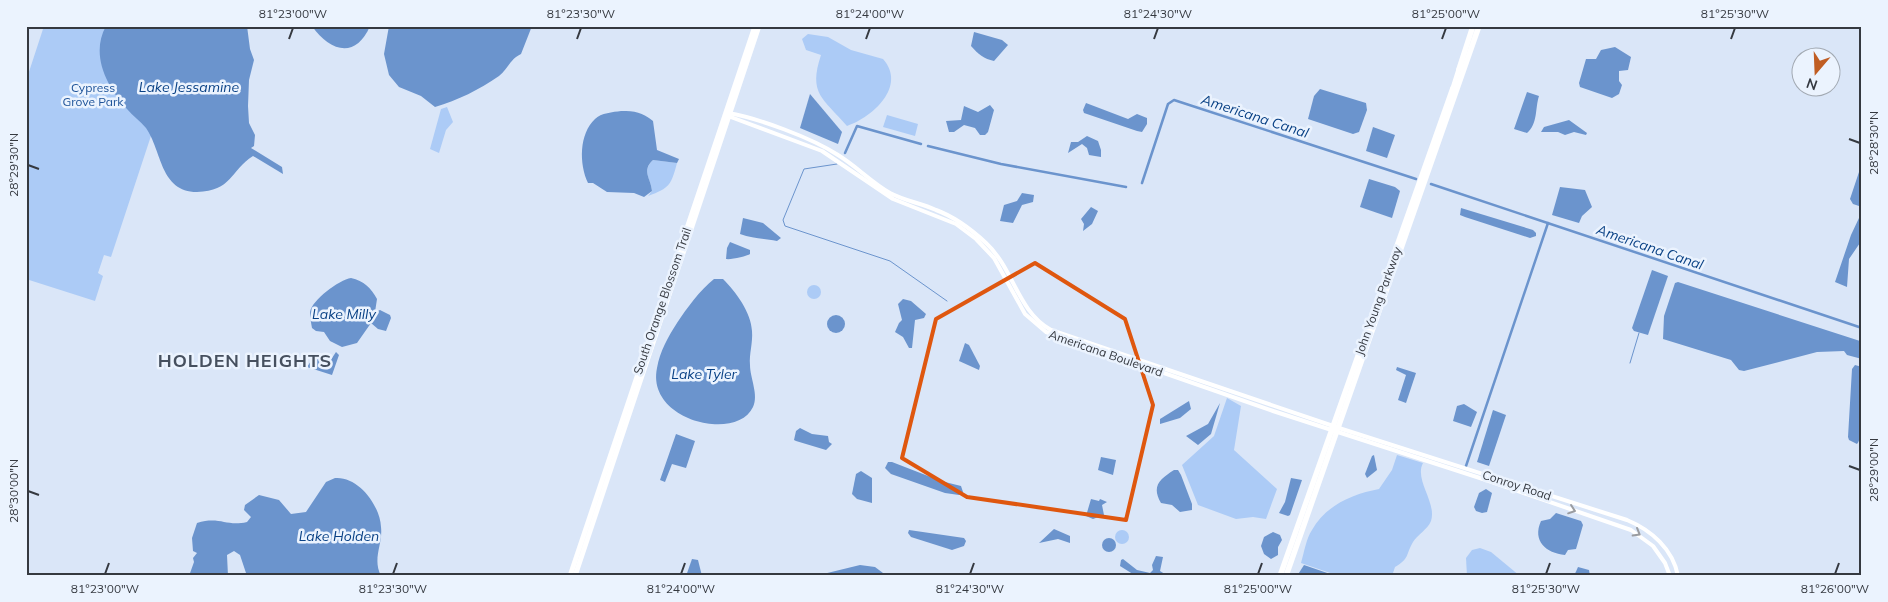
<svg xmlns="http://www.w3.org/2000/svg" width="1888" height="602" viewBox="0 0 1888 602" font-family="Mulish,sans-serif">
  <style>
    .green { fill: #accbf6 }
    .water { fill: #6b94cd }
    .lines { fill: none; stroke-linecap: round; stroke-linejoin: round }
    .stream { stroke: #6b94cd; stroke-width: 1 }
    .canal { stroke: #6b94cd; stroke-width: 2.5 }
    .secondary { stroke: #fff; stroke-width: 4 }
    .primary { stroke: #fff; stroke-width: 5 }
    .trunk { stroke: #fff; stroke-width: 5.5 }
    .oneway { stroke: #9a9ca0 }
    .marked { fill: none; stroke: #df570f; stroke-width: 4; stroke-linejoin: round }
    .ticks { fill: none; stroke: #353940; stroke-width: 2 }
    .labels { text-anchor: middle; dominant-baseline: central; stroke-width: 5; stroke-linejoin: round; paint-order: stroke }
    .park-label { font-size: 12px; fill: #1e5399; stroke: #ebf3fe }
    .street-label { font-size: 12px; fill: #353940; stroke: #ebf3fe }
    .water-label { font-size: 14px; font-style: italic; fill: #094185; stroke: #ebf3fe }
    .district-label { font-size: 18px; font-weight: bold; letter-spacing: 1px; fill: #46505f; stroke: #ebf3fe }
    .neatline { fill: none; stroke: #353940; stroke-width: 2 }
    .ticks-label { font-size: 12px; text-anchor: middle; fill: #353940 }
  </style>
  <rect width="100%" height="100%" fill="#dae6f8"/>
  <g class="green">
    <path d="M44,26H112L180,48L111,257L104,255L98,273L103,276L95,301L26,279V81Z"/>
    <path d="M808,34L828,37L851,50L883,59C907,86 873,117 847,126C823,98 808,94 821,55L806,50L802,39Z"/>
    <path d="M447,107L453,122L446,130L439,153L430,149L441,109Z"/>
    <path d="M887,115L918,124L915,136L883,127Z"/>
    <path d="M653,160L677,163C671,185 670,188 648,196L652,191C651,178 641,172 653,160Z"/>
    <circle cx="814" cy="292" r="7"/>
    <path d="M1227,398L1241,406L1234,450L1277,489L1266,519L1253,517L1236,519L1198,505L1182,465L1214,436Z"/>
    <path d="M1397,455L1423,463C1414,480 1437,502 1431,521C1428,529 1417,535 1413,542C1405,556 1410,558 1395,567L1392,576H1339L1301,563C1304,553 1306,539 1312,530C1326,505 1353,494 1379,489L1392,470Z"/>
    <circle cx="1122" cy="537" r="7"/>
    <path d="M1480,548L1491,552L1520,576H1467L1466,558L1472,550Z"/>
  </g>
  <g class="water">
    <path d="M106,26H247L250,49L254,60L249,80L248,106L249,123L255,135L254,146L251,148L282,167L283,174L253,156C230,171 232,191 197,192C160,192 162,151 146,128C140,121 133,116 127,109C107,87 90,55 106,26Z"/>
    <path d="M312,26H370C356,59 330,52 312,26Z"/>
    <path d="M389,26H532L521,54C510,59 508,69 499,76C479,90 458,100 435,107L421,96L399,87L389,75L384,54Z"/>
    <path d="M974,32L1002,40L1008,45L994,61C984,59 978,54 971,46Z"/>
    <path d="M1615,47L1631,57L1628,70L1619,71V81L1622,85L1619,94L1612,98L1580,87L1579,83L1586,59H1596L1601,50Z"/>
    <path d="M1320,89L1366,103L1367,110L1359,132L1353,134L1308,119L1314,96Z"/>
    <path d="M1527,92L1539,96C1535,108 1538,124 1527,133L1514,129Z"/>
    <path d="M810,94L842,132L838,144L800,128Z"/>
    <path d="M1086,103L1128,119L1137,114L1147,118V124L1142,132L1137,131L1084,113L1083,110Z"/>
    <path d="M990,105L994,110L988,132L985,135H980L975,128L964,125L954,132H949L946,121L961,120L964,106L978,112Z"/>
    <path d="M621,111C635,111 642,112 653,121L657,150L679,159L677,163L653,160C641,171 651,178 652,191L644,197L634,193L607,192L593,183H588C579,164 579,134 595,119C601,113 613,112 621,111Z"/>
    <path d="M1569,120L1587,133L1586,135L1574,132L1565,135L1558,132H1541L1544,127Z"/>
    <path d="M1373,127L1395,135L1387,158L1366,151Z"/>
    <path d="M1087,136L1098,141L1101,150V157L1089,155L1087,148L1082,144L1068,153L1071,142H1078Z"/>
    <path d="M1862,163V207L1853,204L1850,199Z"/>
    <path d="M1369,179L1395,187L1400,191L1392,218L1360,207Z"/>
    <path d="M1560,187L1585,190L1592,207L1582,216L1579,223L1552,215Z"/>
    <path d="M1022,193L1034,195L1033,202L1022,205L1013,223L1000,221L1004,205L1017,201Z"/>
    <path d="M1091,207L1098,211L1092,224L1083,231L1084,224L1081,219Z"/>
    <path d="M1461,208L1533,230L1536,233V236L1530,238L1465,217L1460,215Z"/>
    <path d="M743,218L763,223L781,238L777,241C764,238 753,239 740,234Z"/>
    <path d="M1859,218L1862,220V240L1849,259L1847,287L1835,282L1851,235Z"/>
    <path d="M730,242L750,250V254C747,256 731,260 726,259L727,248Z"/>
    <path d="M1652,270L1668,276L1648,335L1634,331L1632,328Z"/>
    <path d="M351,278C364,281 371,288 377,299L375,312L380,310L390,315L391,318L386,331L378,329L371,323L357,343L342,347L330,341L324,332L316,331L312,328C311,323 310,317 310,312C312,300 339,280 351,278Z"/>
    <path d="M714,279H723C736,292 751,312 752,331C753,343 749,354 750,365C750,378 759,395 753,407C737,442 646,421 657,368C660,351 668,337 677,323C687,308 700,290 714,279Z"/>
    <path d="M1678,282L1860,341L1862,359L1847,355L1844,351L1817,352L1744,371L1739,370L1731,360L1663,339L1664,316L1675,283Z"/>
    <path d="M903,299L911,301L926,314L924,318L915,320L912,348H909L903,337L895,332L899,323L902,320L898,304Z"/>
    <circle cx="836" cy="324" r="9"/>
    <path d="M965,343L969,345L980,366L979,370L959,361Z"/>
    <path d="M336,352L339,355L332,375L307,367L313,358L330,361Z"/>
    <path d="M1855,365L1862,367C1862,381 1865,438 1857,444L1849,440L1848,437L1852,369Z"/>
    <path d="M1397,367L1416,373L1406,403L1398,400L1406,375L1396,370Z"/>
    <path d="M1189,401L1191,409L1180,418L1160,424V419Z"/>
    <path d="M1220,403L1211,434L1198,445L1186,436L1208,424Z"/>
    <path d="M1464,404L1477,412L1471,427L1453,421L1457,406Z"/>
    <path d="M1493,410L1506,415L1489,466L1477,462Z"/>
    <path d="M800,428L812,434L828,436L829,442L832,444L826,450L796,441L794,440L796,431Z"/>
    <path d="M676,434L695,441L686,468L672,464L665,482L660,480Z"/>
    <path d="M1374,455L1377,470L1367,478L1365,474L1372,456Z"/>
    <path d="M1101,457L1116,460L1113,475L1098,470Z"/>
    <path d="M888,462H892L941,481L961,486L963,492L959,495L945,493L891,474L885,468Z"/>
    <path d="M1174,470H1178L1181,475L1192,504V510L1180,512L1172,505L1161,503C1151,486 1160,479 1174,470Z"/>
    <path d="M861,471L872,478V503L857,499L852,494L856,474Z"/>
    <path d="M335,478C358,476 380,505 381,527C383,545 372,558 381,576H247L240,555L234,551L227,555L228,576H189L194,562L193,558L197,553L193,551L192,538L197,523C220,516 226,527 247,522L251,517L244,510L245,505L259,495L279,500L291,514L306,512L326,482Z"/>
    <path d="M1291,478L1302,480L1290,515L1288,516L1279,513L1285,502Z"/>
    <path d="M1486,489L1492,493L1487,512L1482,513L1476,511L1474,507L1479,493Z"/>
    <path d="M1091,499L1099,501L1100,499L1107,502L1102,505L1104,515L1093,519L1086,516Z"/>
    <path d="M1556,513L1581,521L1583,525L1576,549L1568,550L1565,555C1546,553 1532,541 1541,521L1550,519Z"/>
    <path d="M1054,529L1070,536V543L1058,539L1039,543Z"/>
    <path d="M909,530L964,538L966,541L964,546L952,550L911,537L908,533Z"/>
    <path d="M1273,532L1280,535L1282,540L1278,547V555L1271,559L1264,554L1261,546L1264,537Z"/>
    <circle cx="1109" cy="545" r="7"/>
    <path d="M1156,556L1163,557L1160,571L1168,576H1136L1120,566L1121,560L1123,559L1137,570L1150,573L1153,570L1152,565Z"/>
    <path d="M692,559L698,560L702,576H686Z"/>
    <path d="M860,565L875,567L887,576H815Z"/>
    <path d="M1304,565L1336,576H1297Z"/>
    <path d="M1578,567L1589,570L1590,576H1574Z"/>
  </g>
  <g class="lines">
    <g class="stream">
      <path d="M837,164L804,169L783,220L785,226L890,261L947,301"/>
      <path d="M1630,363L1639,333"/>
    </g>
    <g class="canal">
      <path d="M928,146L1001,164L1126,187"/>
      <path d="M845,153L857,126L921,144"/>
      <path d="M1142,183L1168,104L1174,100L1416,179"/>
      <path d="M1431,184L1862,328"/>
      <path d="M1466,466L1548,223"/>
    </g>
    <g class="secondary">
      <path d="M728,113C758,118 812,138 838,155C856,166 871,182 890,193C905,201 921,203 936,210C955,217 972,230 986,243C1014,269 1017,311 1051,330L1342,429L1627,520C1651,530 1673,549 1678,576"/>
      <path d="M728,116L822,151L893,199L956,224L976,239L994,258L1025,314L1046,332L1273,411L1486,480L1631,530L1653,546L1665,563L1670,576"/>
    </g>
    <g class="primary">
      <path d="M1453,88L1459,69"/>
      <path d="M570,576L755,26"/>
      <path d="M575,576L759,26"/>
    </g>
    <g class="trunk">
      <path d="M1459,69L1473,26"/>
      <path d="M1280,576L1453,88"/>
      <path d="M1286,576L1479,26"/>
    </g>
  </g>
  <defs><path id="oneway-chevron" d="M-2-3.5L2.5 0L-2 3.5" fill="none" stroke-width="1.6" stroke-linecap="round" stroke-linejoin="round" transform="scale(1.25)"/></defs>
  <g class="oneway">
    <use href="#oneway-chevron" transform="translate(1572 510) rotate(19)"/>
    <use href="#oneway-chevron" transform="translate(1637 533) rotate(30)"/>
  </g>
  <path class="marked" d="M1035,263L1125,319L1153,405L1126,520L967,497L902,458L936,319Z"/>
  <path class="ticks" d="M289,39L293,28M577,39L581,28M866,39L870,28M1154,39L1158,28M1442,39L1446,28M1731,39L1735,28M1849,139L1860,143M28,165L39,169M1849,466L1860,470M28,491L39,495M105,574L109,563M393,574L397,563M681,574L685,563M970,574L974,563M1258,574L1262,563M1546,574L1550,563M1835,574L1839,563"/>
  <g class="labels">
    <g class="park-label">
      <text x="93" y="87">Cypress<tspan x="93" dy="14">Grove Park</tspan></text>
    </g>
    <g class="street-label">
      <text transform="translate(662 301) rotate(-71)">South Orange Blossom Trail</text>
      <text transform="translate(1378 301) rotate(-70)">John Young Parkway</text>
      <text transform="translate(1106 353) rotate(19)">Americana Boulevard</text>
      <text transform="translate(1517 485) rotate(18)">Conroy Road</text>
    </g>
    <g class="water-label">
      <text x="189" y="87">Lake Jessamine</text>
      <text transform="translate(1255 116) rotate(18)">Americana Canal</text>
      <text transform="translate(1650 247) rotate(19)">Americana Canal</text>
      <text x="344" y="314">Lake Milly</text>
      <text x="704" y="374">Lake Tyler</text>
      <text x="339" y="536">Lake Holden</text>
    </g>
    <g class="district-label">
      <text x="245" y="360">HOLDEN HEIGHTS</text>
    </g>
  </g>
  <rect width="1888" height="602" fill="none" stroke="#ebf3fe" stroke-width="55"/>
  <g transform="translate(1816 72) rotate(199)"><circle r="24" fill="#ebf3fe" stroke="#a2a9b2"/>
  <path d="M0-4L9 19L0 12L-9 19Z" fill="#c05d23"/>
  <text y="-8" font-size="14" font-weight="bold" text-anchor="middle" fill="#353940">N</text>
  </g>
  <rect x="28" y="28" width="1832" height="546" class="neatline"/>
  <g class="ticks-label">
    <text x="293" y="18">81°23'00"W</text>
    <text x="581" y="18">81°23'30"W</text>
    <text x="870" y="18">81°24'00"W</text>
    <text x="1158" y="18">81°24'30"W</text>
    <text x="1446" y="18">81°25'00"W</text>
    <text x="1735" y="18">81°25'30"W</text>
    <text transform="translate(1874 143) rotate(-90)" y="4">28°28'30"N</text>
    <text transform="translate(14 165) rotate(-90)" y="4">28°29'30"N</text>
    <text transform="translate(1874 470) rotate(-90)" y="4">28°29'00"N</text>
    <text transform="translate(14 491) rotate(-90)" y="4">28°30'00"N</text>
    <text x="105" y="593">81°23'00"W</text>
    <text x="393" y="593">81°23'30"W</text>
    <text x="681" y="593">81°24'00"W</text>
    <text x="970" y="593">81°24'30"W</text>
    <text x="1258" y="593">81°25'00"W</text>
    <text x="1546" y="593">81°25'30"W</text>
    <text x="1835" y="593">81°26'00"W</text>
  </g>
</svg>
